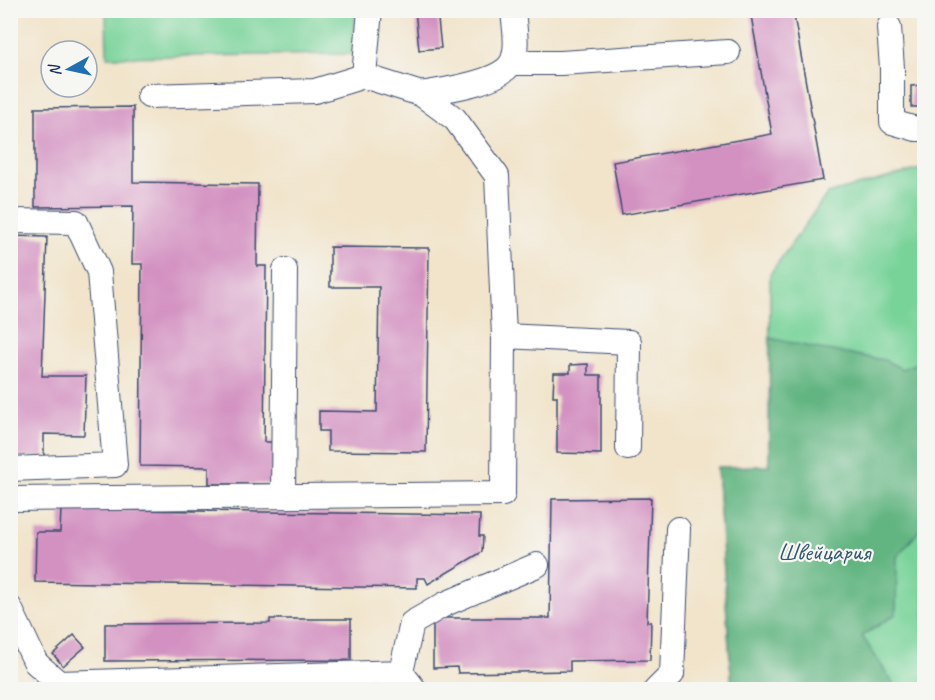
<svg xmlns="http://www.w3.org/2000/svg" width="935" height="700" viewBox="0 0 935 700" font-family="Caveat,sans-serif">
  <style>
    .green { fill: #78d399; stroke: #4a817c; stroke-width: 1.5 }
    .forest { fill: #62b581; stroke: #3e7270; stroke-width: 1.5 }
    .building { fill: #d391c1 }
    .lines { fill: none; stroke-linecap: round; stroke-linejoin: round }
    .minor-casing { stroke: #3b4a6e; stroke-width: 26 }
    .minor { stroke: #fff; stroke-width: 24 }
    .labels { text-anchor: middle; dominant-baseline: central; stroke-width: 4.5; stroke-linejoin: round; paint-order: stroke }
    .park-label { font-size: 24px; fill: #32586d; stroke: #f6f6f2 }
  </style>
  <rect width="100%" height="100%" fill="#f6f6f2"/>
  <filter id="ink" filterUnits="userSpaceOnUse"><feTurbulence type="fractalNoise" baseFrequency=".0167" numOctaves="2"/><feDisplacementMap in="SourceGraphic" scale="12" xChannelSelector="R" yChannelSelector="G"/><feConvolveMatrix kernelMatrix="1 2 1 2 8 2 1 2 1" color-interpolation-filters="sRGB"/></filter>
  <filter id="wash" filterUnits="userSpaceOnUse"><feTurbulence type="fractalNoise" baseFrequency=".008" numOctaves="4" result="noise"/><feDisplacementMap in="SourceGraphic" scale="24" xChannelSelector="R" yChannelSelector="G"/><feGaussianBlur stdDeviation="1.35" result="paint"/><feColorMatrix in="noise" values="0 0 0 0 0 0 0 0 0 0 0 0 0 0 0 0 0 1.4 0 .05"/><feComposite in="paint" operator="in"/></filter>
  <g filter="url(#wash)">
    <rect width="100%" height="100%" fill="#f1e4ca"/>
    <g class="green">
      <path d="M106,11H356L352,54L107,57Z"/>
      <path d="M924,168V689H732L717,467L769,466L770,274L827,194Z"/>
    </g>
    <path class="forest" d="M770,338L815,348L884,360L902,369L924,360V525L897,557L896,614L862,636L897,689H732L717,467L769,466Z"/>
    <g id="blocks">
      <g class="building">
        <path d="M415,10H437L441,48L419,50Z"/>
        <path d="M750,10H793L823,180L622,215L613,162L772,134Z"/>
        <path d="M924,85V107H911V86Z"/>
        <path d="M133,107V182L258,184L257,266H266L264,442H275V484H209V467L140,466L142,264H132L133,206L35,207V108Z"/>
        <path d="M10,236L47,237L42,376H86L84,435L44,434V458L10,457Z"/>
        <path d="M330,247L429,248L426,452L328,451V431H319V411L377,412L379,287H330Z"/>
        <path d="M588,364V375H601V454L557,453V396H553L554,373H570V365Z"/>
        <path d="M651,498L647,622H651L650,660L570,661V671L458,673L457,667L433,668V618H550L552,499Z"/>
        <path d="M61,509L480,515L479,536H483L482,552L428,584L425,578H417V588L35,582L36,532H60Z"/>
        <path d="M270,619H351V660L105,661V624L270,623Z"/>
        <path d="M74,635L85,647L63,666L53,654Z"/>
      </g>
    </g>
  </g>
  <g filter="url(#ink)">
    <use href="#blocks" fill-opacity="0" stroke="#3b4a6e" stroke-width="1.5"/>
    <g class="lines">
      <defs>
        <g id="minor">
          <path d="M889,27L892,68V122L916,129H924"/>
          <path d="M512,63H561L728,52"/>
          <path d="M421,94C444,90 501,83 512,62C519,47 514,26 513,10"/>
          <path d="M149,96L315,91L364,76"/>
          <path d="M10,221L76,222L99,272L115,465L10,469"/>
          <path d="M504,336L629,342L628,448"/>
          <path d="M283,496L285,270"/>
          <path d="M10,499L503,494L504,336L497,176L455,119L421,94L364,76L370,10"/>
          <path d="M10,608L36,663L59,683L401,672L412,623L445,604L537,565"/>
          <path d="M401,672L415,690"/>
          <path d="M656,690L672,674L678,529"/>
        </g>
      </defs>
      <use href="#minor" class="minor-casing"/>
      <use href="#minor" class="minor"/>
    </g>
  </g>
  <g class="labels">
    <g class="park-label">
      <text x="824" y="552">Швейцария</text>
    </g>
  </g>
  <rect width="935" height="700" fill="none" stroke="#f6f6f2" stroke-width="36"/>
  <g transform="translate(69 69) rotate(262)"><circle r="28" fill="#f6f6f2" stroke="#9ea6b7" stroke-width="1.5"/>
  <path d="M0-4.5L10 22L0 15L-10 22Z" fill="#1f6fb2"/>
  <text y="-9" font-size="16" font-weight="bold" text-anchor="middle" fill="#1b2f5e">N</text>
  </g>
</svg>
